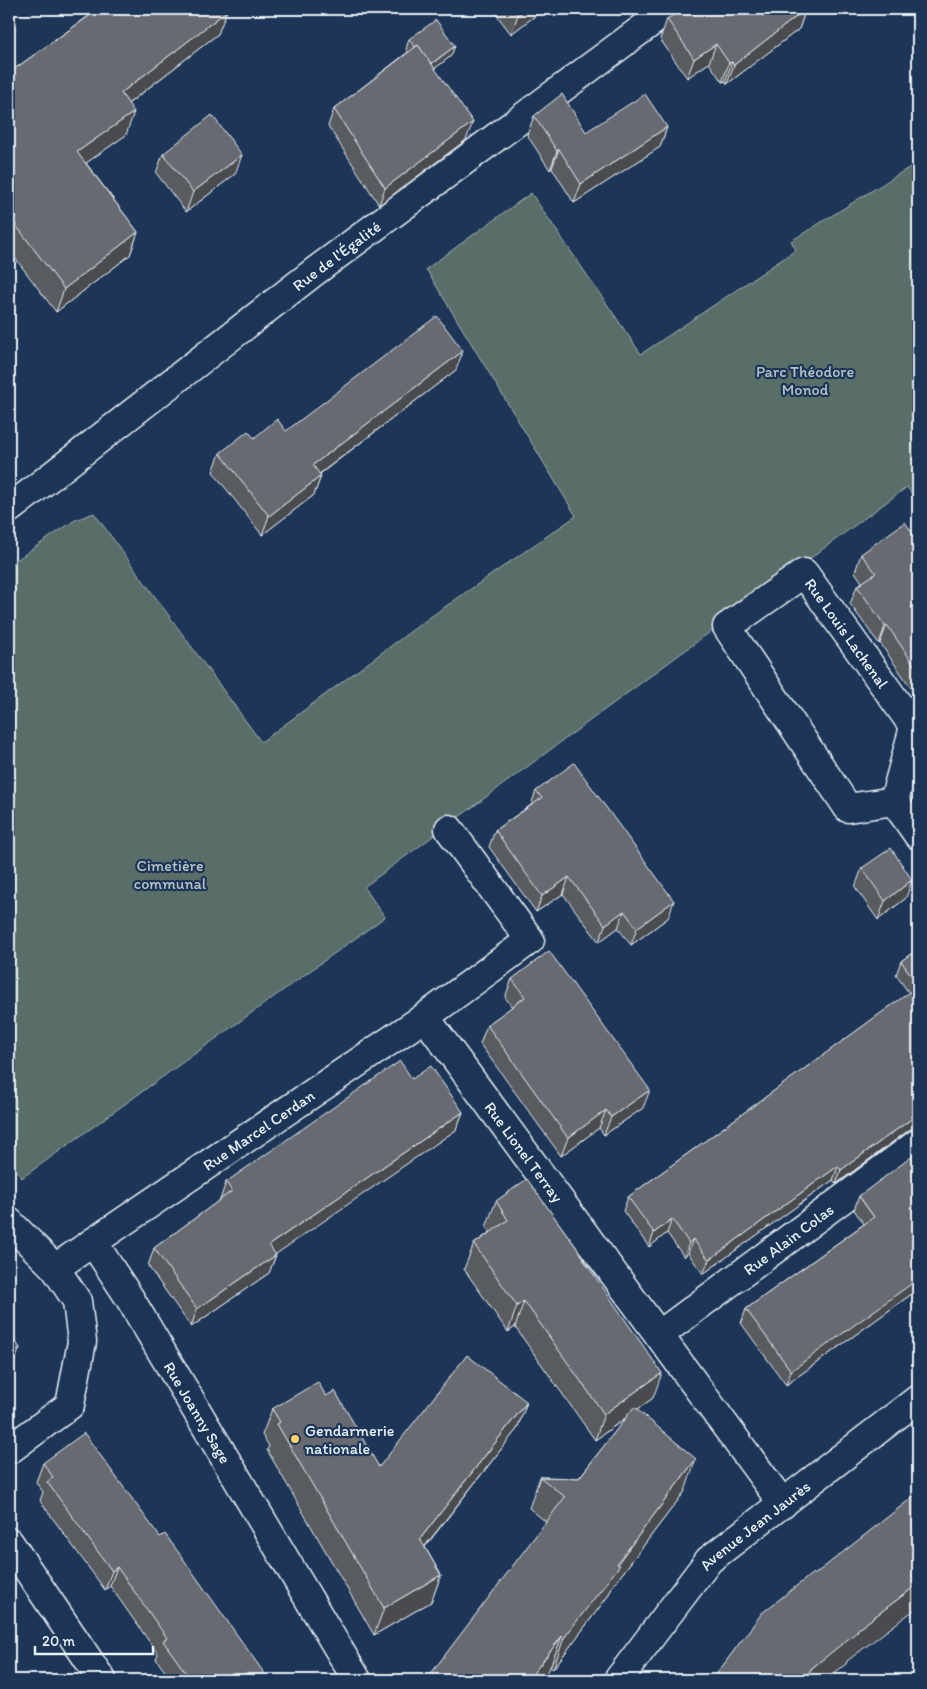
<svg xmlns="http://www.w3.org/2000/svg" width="927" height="1689" viewBox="0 0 927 1689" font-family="Itim,sans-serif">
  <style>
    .green { fill: #5a6e69; stroke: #a1b0b0 }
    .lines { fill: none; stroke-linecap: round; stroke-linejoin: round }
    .minor-casing { stroke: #e8f1f8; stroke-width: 31 }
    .minor { stroke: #1d3557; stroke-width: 28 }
    .wall { fill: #595c61; stroke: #e8f1f8 }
    .shaded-wall { fill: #484b4f; stroke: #e8f1f8 }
    .building { fill: #676b71; stroke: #e8f1f8 }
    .poi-dot { fill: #ffd166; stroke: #1d3557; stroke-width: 2 }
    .labels { text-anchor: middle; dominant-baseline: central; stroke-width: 4.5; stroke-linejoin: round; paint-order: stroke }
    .street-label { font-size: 16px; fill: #e8f1f8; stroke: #1d3557 }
    .park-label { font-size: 16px; fill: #b6c3c6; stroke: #1d3557 }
    .poi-label { font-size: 16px; fill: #e8f1f8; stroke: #1d3557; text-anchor: start }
  </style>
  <rect width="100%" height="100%" fill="#1d3557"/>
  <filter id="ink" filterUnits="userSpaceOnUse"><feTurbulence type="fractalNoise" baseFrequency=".02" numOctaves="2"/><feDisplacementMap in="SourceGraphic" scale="10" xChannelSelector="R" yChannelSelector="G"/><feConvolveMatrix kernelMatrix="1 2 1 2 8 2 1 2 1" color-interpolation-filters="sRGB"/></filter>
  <g filter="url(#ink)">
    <path class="green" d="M918,162V503L907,487L364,887L385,917L22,1178L9,1159V565L75,520L94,513L261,742L426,620L576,516L426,269L531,193L641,354L796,250L791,241Z"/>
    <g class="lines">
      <defs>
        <g id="minor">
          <path id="s1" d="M9,509L314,272L669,9"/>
          <path id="s2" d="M894,801L848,808L727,627L804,573L914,727L894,801L918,835"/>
          <path id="s3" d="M449,829L530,940L425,1017L783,1504"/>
          <path id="s4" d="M9,1222L55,1268L425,1017"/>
          <path id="s5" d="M93,1242L129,1297L357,1680"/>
          <path id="s6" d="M659,1335L918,1143"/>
          <path d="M9,1450L70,1405L82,1342L77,1301L55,1268"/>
          <path d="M9,1542L102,1680"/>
          <path id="s7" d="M618,1680L709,1560L918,1399"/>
        </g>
      </defs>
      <use href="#minor" class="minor-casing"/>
      <use href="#minor" class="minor"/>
    </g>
    <g class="wall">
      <path d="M95,9H225L218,34L128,104L126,135L86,163L138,232L130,255L56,312L9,250V70L10,72L97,10Z"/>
      <path d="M492,9H544L511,34Z"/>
      <path d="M806,9L799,29L727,84L725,81L722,82L709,63L687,78L660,39L667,19Z"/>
      <path d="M409,39L451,56L434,69L466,140L379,205L328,126L334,109L408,52L406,49Z"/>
      <path d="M534,116L586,132L667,127L660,147L574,203L552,168L550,170L527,135Z"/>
      <path d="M163,154L235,174L186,212L156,173Z"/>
      <path d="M456,370L320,474L321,476L314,495L262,535L213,472L220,453L254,438L286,431Z"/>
      <path d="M918,541V698L880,643L879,644L850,604L857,586L862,582L855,572L861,554Z"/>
      <path d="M536,791L668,918L631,945L618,928L599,942L563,894L536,912L489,847L495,830L531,805Z"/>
      <path d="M862,868L906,898L878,920L855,887Z"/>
      <path d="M918,949L917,1127L909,1130L836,1184L833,1180L703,1274L688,1253L684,1257L667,1233L649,1247L623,1211L628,1197L909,993L896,975L901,961Z"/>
      <path d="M512,979L643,1108L604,1135L599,1128L561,1156L480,1044L487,1025L512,1007L505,997Z"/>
      <path d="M412,1079L463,1112L456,1130L275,1254L276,1255L269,1273L191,1327L148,1266L154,1248L220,1200L226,1182Z"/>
      <path d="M859,1196L918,1279L913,1293L786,1385L741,1323L746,1309L864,1224L854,1210Z"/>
      <path d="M496,1201L583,1260L653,1398L637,1410L685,1491L612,1587L608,1596L553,1669L550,1667L546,1522L529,1508L540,1477L579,1478L626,1418L595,1440L515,1327L508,1332L464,1269L474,1244L490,1232L486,1227Z"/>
      <path d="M326,1396L379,1467L527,1402L517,1429L425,1547L441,1575L431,1602L374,1635L267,1450L269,1446L262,1435L272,1409Z"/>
      <path d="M43,1463L160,1537L269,1680H171L156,1659L158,1654L110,1586L105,1590L40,1501L43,1492L36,1482Z"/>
    </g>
    <g class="shaded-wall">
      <path d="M526,9H544L511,34L518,15Z"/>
      <path d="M806,9L799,29L727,84L734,65Z"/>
      <path d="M227,11L218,34L112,116L121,93Z"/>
      <path d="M716,44L709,63L687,78L694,59Z"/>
      <path d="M455,46L451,56L425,76L429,66Z"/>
      <path d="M732,62L725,81L722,82L729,63Z"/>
      <path d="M134,112L126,135L69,175L77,152Z"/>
      <path d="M473,122L466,140L379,205L385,188Z"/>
      <path d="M667,127L660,147L574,203L581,184Z"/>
      <path d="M559,149L552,168L550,170L557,151Z"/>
      <path d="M242,155L235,174L186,212L193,192Z"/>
      <path d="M138,232L130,255L56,312L64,289Z"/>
      <path d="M463,351L456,370L306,484L313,465Z"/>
      <path d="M321,476L314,495L262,535L269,516Z"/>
      <path d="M887,625L880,643L879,644L885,626Z"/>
      <path d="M569,877L563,894L536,912L542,896Z"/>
      <path d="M912,880L906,898L878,920L885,901Z"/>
      <path d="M674,901L668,918L631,945L637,928Z"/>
      <path d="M624,911L618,928L599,942L605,925Z"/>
      <path d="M650,1090L643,1108L604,1135L611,1117Z"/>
      <path d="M606,1110L599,1128L561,1156L568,1138Z"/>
      <path d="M463,1112L456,1130L263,1263L269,1245Z"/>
      <path d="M918,1115V1128L917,1127L909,1130L836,1184L841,1170L914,1117Z"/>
      <path d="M838,1166L833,1180L703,1274L709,1260Z"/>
      <path d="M672,1219L667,1233L649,1247L654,1233Z"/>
      <path d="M693,1239L688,1253L684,1257L689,1243Z"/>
      <path d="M276,1255L269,1273L191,1327L197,1309Z"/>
      <path d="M918,1269V1279L913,1293L786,1385L791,1371Z"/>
      <path d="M524,1301L515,1327L508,1332L517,1306Z"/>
      <path d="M14,1307L9,1321V1310Z"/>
      <path d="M20,1348L13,1366L9,1370V1356Z"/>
      <path d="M662,1373L653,1398L595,1440L604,1414Z"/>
      <path d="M527,1402L517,1429L410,1565L420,1539Z"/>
      <path d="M696,1459L685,1491L612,1587L608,1596L553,1669L564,1638L617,1564Z"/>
      <path d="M117,1567L110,1586L105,1590L112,1571Z"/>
      <path d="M441,1575L431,1602L374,1635L384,1608Z"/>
      <path d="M918,1584V1607L847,1661L846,1664L825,1680H803L812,1668L857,1630Z"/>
      <path d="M562,1636L550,1667L541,1680H528Z"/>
    </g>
    <g class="building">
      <path d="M99,9H225L227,11L121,93L134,112L77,152L138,232L64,289L9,216V70L10,72Z"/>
      <path d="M514,9H526L518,15Z"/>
      <path d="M682,9H806L734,65L732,62L729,63L716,44L694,59L667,19Z"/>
      <path d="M436,20L455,46L431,64L418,45L415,47L409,39Z"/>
      <path d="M418,45L473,122L385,188L334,109Z"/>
      <path d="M562,94L586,132L645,94L667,127L581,184L559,149L557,151L534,116Z"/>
      <path d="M212,115L242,155L193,192L163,154Z"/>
      <path d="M437,316L463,351L313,465L321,476L269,516L220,453L248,431L254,438L277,419L286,431Z"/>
      <path d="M905,522L918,541V671L887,625L885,626L857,586L876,573L861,554Z"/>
      <path d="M574,763L674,901L637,928L624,911L605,925L569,877L542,896L495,830L542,798L536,791Z"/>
      <path d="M891,848L912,880L885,901L862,868Z"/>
      <path d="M918,949V985L901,961Z"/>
      <path d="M549,951L650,1090L611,1117L606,1110L568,1138L487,1025L525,997L512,979Z"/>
      <path d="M918,986V1115L914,1117L841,1170L838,1166L709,1260L693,1239L689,1243L672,1219L654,1233L628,1197Z"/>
      <path d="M400,1061L412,1079L431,1066L463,1112L269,1245L276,1255L197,1309L154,1248L232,1191L226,1182Z"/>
      <path d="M918,1152V1269L913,1272L918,1279L791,1371L746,1309L874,1217L859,1196Z"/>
      <path d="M527,1179L584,1258L583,1259L662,1373L604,1414L524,1301L517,1306L474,1244L508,1220L496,1201Z"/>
      <path d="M9,1300L14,1307L9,1310Z"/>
      <path d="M9,1332L20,1348L9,1356Z"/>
      <path d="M467,1355L527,1402L420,1539L441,1575L384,1608L277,1424L280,1422L272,1409L318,1382L326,1396L335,1391L379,1467Z"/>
      <path d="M634,1407L696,1459L617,1564L620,1565L564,1638L562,1636L528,1680H426L565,1497L540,1477L579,1478Z"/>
      <path d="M84,1433L160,1537L165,1534L184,1560L269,1680H191L163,1641L167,1638L117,1567L112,1571L47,1482L53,1477L43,1463Z"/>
      <path d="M918,1493V1584L857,1630L858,1631L812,1668L803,1680H712L762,1613L813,1573L814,1575Z"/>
    </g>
  </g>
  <circle class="poi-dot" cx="295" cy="1439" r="5"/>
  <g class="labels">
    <g class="street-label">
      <text stroke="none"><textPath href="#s1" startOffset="414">Rue de l'Égalité</textPath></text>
      <text stroke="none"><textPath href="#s2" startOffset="432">Rue Louis Lachenal</textPath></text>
      <text stroke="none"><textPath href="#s4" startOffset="311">Rue Marcel Cerdan</textPath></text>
      <text stroke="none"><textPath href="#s3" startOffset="435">Rue Lionel Terray</textPath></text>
      <text stroke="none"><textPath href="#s6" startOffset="161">Rue Alain Colas</textPath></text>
      <text stroke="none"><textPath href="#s5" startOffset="200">Rue Joanny Sage</textPath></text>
      <text stroke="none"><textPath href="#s7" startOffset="208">Avenue Jean Jaurès</textPath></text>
    </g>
    <g class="park-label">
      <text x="805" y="371">Parc Théodore<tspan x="805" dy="18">Monod</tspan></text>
      <text x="170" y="865">Cimetière<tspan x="170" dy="18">communal</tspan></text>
    </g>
    <g class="poi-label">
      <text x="305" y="1430">Gendarmerie<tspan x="305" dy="18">nationale</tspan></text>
    </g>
  </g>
  <rect width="927" height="1689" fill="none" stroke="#1d3557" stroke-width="30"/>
  <rect x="15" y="15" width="897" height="1659" fill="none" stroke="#e8f1f8" stroke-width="2" filter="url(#ink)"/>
  <path d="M35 1646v8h118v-8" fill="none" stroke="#e8f1f8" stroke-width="2.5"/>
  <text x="42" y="1646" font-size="15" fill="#e8f1f8" stroke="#1d3557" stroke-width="4" paint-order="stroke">20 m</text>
</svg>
